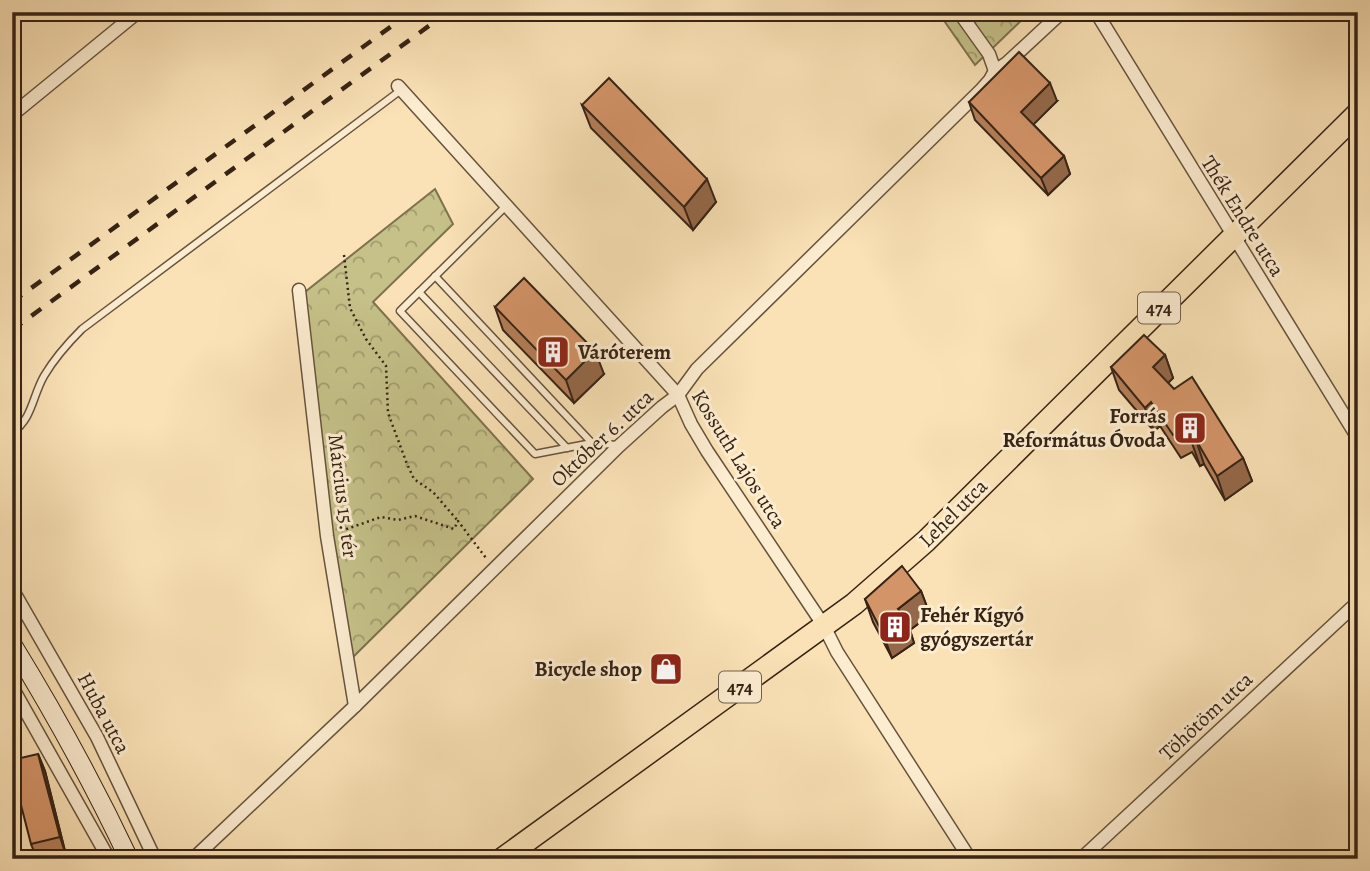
<svg xmlns="http://www.w3.org/2000/svg" width="1370" height="871" viewBox="0 0 1370 871" font-family="Alegreya,serif">
  <style>
    .park { fill: url(#park-crowns); stroke: #7e724e; stroke-width: 2 }
    .lines { fill: none; stroke-linecap: round; stroke-linejoin: round }
    .lane-casing { stroke: #67533c; stroke-width: 9 }
    .street-casing { stroke: #67533c; stroke-width: 15 }
    .secondary-casing { stroke: #362314; stroke-width: 20 }
    .primary-casing { stroke: #362314; stroke-width: 24 }
    .path { stroke: #362314; stroke-width: 2.5; stroke-dasharray: 2 3.5; stroke-linecap: butt }
    .lane { stroke: #fcecd0; stroke-width: 6 }
    .street { stroke: #fcecd0; stroke-width: 12 }
    .secondary { stroke: #fcecd0; stroke-width: 18 }
    .primary { stroke: #fae2b6; stroke-width: 21 }
    .rail { stroke: #362314; stroke-width: 4.5; stroke-dasharray: 12 12; stroke-linecap: butt }
    .wall { fill: #b57f59; stroke: #362314; stroke-width: 2 }
    .shaded-wall { fill: #946849; stroke: #362314; stroke-width: 2 }
    .building { fill: #d39468; stroke: #362314; stroke-width: 2 }
    .labels { text-anchor: middle; dominant-baseline: central; stroke-width: 6; stroke-linejoin: round; paint-order: stroke }
    .shield { fill: #fcecd0; stroke: #715f4c; stroke-width: 2 }
    .shield-label { font-size: 19px; font-weight: bold; fill: #362314 }
    .street-label { font-size: 21px; fill: #362314; stroke: #fcecd0 }
    .poi-label { font-size: 21px; font-weight: bold; fill: #362314; stroke: #fcecd0; text-anchor: start }
  </style>
  <defs>
    <pattern id="park-crowns" width="20" height="18" patternUnits="userSpaceOnUse" patternTransform="scale(1.75)"><rect width="20" height="18" fill="#c5c189"/><path d="M2 6a3 3 0 1 1 6 0M12 15a3 3 0 1 1 6 0" fill="none" stroke="#a19c6f"/></pattern>
  </defs>
  <rect width="100%" height="100%" fill="#fae2b6"/>
  <filter id="stains"><feTurbulence type="fractalNoise" baseFrequency=".00286" numOctaves="4"/><feColorMatrix values="0 0 0 0 .2 0 0 0 0 .09 0 0 0 0 .02 0 0 0 .5 -.17"/></filter>
  <radialGradient id="worn" r=".72"><stop offset=".6" stop-color="#630" stop-opacity="0"/><stop offset="1" stop-color="#630" stop-opacity=".3"/></radialGradient>
  <g class="park">
    <path d="M938,12H1030L975,65Z"/>
    <path d="M435,189L453,224L373,302L533,479L345,665L305,292Z"/>
  </g>
  <g class="lines">
    <defs>
      <g id="lane">
        <path d="M506,206L400,311L535,454L592,443L617,445"/>
        <path d="M435,276L592,443"/>
        <path d="M419,292L567,448"/>
        <path d="M12,433C33,418 32,397 44,376C54,359 68,343 82,329L401,90"/>
      </g>
      <g id="street">
        <path d="M959,12L989,54L995,71"/>
        <path d="M1096,12L1358,438"/>
        <path d="M398,86L678,395L691,424L707,451L824,626L837,652L970,859"/>
        <path d="M12,115L138,12"/>
        <path d="M299,290L327,536L355,706"/>
        <path d="M12,589L97,737L155,859"/>
        <path d="M12,687L109,859"/>
        <path d="M193,859L355,706L619,446L662,407L678,395L697,369L982,89L990,80L995,71L1007,63L1062,12"/>
        <path d="M1081,859L1358,602"/>
      </g>
      <path id="secondary" d="M12,644C55,714 94,785 129,859"/>
      <path id="primary" d="M502,859L854,604L926,541L1358,113"/>
    </defs>
    <use href="#lane" class="lane-casing"/>
    <use href="#street" class="street-casing"/>
    <use href="#secondary" class="secondary-casing"/>
    <use href="#primary" class="primary-casing"/>
    <g class="path">
      <path d="M344,255L350,308L366,339L386,366L388,413L407,464L414,479L433,492L458,521"/>
      <path d="M341,531L381,517L398,520L415,516L454,529L458,521L486,558"/>
    </g>
    <use href="#lane" class="lane"/>
    <use href="#street" class="street"/>
    <use href="#secondary" class="secondary"/>
    <use href="#primary" class="primary"/>
    <g class="rail">
      <path d="M12,302L411,12"/>
      <path d="M12,330L448,12"/>
    </g>
  </g>
  <g class="wall">
    <path d="M1057,101L1033,124L1064,156L1070,174L1048,195L975,120L969,102Z"/>
    <path d="M582,105L716,202L693,230L591,128Z"/>
    <path d="M495,307L604,374L574,403L503,330Z"/>
    <path d="M1165,355L1173,378L1168,383L1243,458L1252,481L1225,500L1204,464L1200,466L1192,452L1181,458L1160,426L1154,431L1119,390L1111,367Z"/>
    <path d="M921,591L930,615L910,630L914,643L892,658L873,622L865,599Z"/>
    <path d="M12,735L17,750L12,752Z"/>
    <path d="M38,754L45,771L66,855L50,859H37L31,844Z"/>
  </g>
  <g class="shaded-wall">
    <path d="M1050,83L1057,101L1028,130L1021,112Z"/>
    <path d="M1064,156L1070,174L1048,195L1041,178Z"/>
    <path d="M707,179L716,202L693,230L684,207Z"/>
    <path d="M595,351L604,374L574,403L566,380Z"/>
    <path d="M1165,355L1173,378L1161,390L1153,367Z"/>
    <path d="M1151,402L1160,426L1154,431L1145,408Z"/>
    <path d="M1196,440L1204,464L1200,466L1192,443Z"/>
    <path d="M1243,458L1252,481L1225,500L1217,476Z"/>
    <path d="M921,591L930,615L910,630L914,643L892,658L883,634L898,609Z"/>
    <path d="M38,754L45,771L66,855L60,837Z"/>
  </g>
  <g class="building">
    <path d="M1019,52L1050,83L1021,112L1064,156L1041,178L969,102Z"/>
    <path d="M609,78L707,179L684,207L582,105Z"/>
    <path d="M524,278L595,351L566,380L495,307Z"/>
    <path d="M1144,335L1165,355L1153,367L1174,389L1192,377L1243,458L1217,476L1196,440L1192,443L1184,429L1173,435L1151,402L1145,408L1111,367Z"/>
    <path d="M902,566L921,591L898,609L906,619L883,634L865,599Z"/>
    <path d="M38,754L60,837L31,844L12,770V760Z"/>
  </g>
  <defs>
    <symbol id="building-square" viewBox="-11 -11 22 22"><rect x="-9" y="-9" width="18" height="18" rx="4" fill="#8f2418" stroke="#fcecd0"/><path d="M-4-6H4V6H1V3H-1V6H-4ZM-2.5-4.3h1.7v1.8h-1.7ZM.8-4.3h1.7v1.8H.8ZM-2.5-1h1.7V.8h-1.7ZM.8-1h1.7V.8H.8Z" fill="#fff"/></symbol>
    <symbol id="shop-square" viewBox="-11 -11 22 22"><rect x="-9" y="-9" width="18" height="18" rx="4" fill="#8f2418" stroke="#fcecd0"/><path d="M-5-2.5h2.3a2.7 3.5 0 0 1 5.4 0H5L5.5 6h-11ZM-1.5-2.5h3a1.5 2.3 0 0 0-3 0Z" fill="#fff"/></symbol>
  </defs>
  <g fill-rule="evenodd">
    <use href="#building-square" x="534" y="333" width="38" height="38"/>
    <use href="#building-square" x="1171" y="409" width="38" height="38"/>
    <use href="#building-square" x="876" y="608" width="38" height="38"/>
    <use href="#shop-square" x="647" y="650" width="38" height="38"/>
  </g>
  <g class="labels">
    <g class="shield">
      <rect x="1138" y="292.5" width="42" height="31" rx="5"/>
      <rect x="719" y="671.5" width="42" height="31" rx="5"/>
    </g>
    <g class="shield-label">
      <text x="1159" y="308">474</text>
      <text x="740" y="687">474</text>
    </g>
    <g class="street-label">
      <text transform="translate(1243 216) rotate(58)">Thék Endre utca</text>
      <text transform="translate(602 438) rotate(-43)">Október 6. utca</text>
      <text transform="translate(739 459) rotate(58)">Kossuth Lajos utca</text>
      <text transform="translate(343 496) rotate(83)">Március 15. tér</text>
      <text transform="translate(953 513) rotate(-45)">Lehel utca</text>
      <text transform="translate(104 713) rotate(62)">Huba utca</text>
      <text transform="translate(1206 716) rotate(-43)">Töhötöm utca</text>
    </g>
    <g class="poi-label">
      <text x="578" y="352">Váróterem</text>
      <text x="1166" y="416" text-anchor="end">Forrás<tspan x="1166" dy="24">Református Óvoda</tspan></text>
      <text x="920" y="615">Fehér Kígyó<tspan x="920" dy="24">gyógyszertár</tspan></text>
      <text x="642" y="669" text-anchor="end">Bicycle shop</text>
    </g>
  </g>
  <rect width="1370" height="871" fill="none" stroke="#fae2b6" stroke-width="42"/>
  <rect x="14" y="14" width="1342" height="843" fill="none" stroke="#362314" stroke-width="3.5"/>
  <rect x="21" y="21" width="1328" height="829" fill="none" stroke="#362314" stroke-width="2"/>
  <rect width="100%" height="100%" filter="url(#stains)"/>
  <rect width="100%" height="100%" fill="url(#worn)"/>
</svg>
